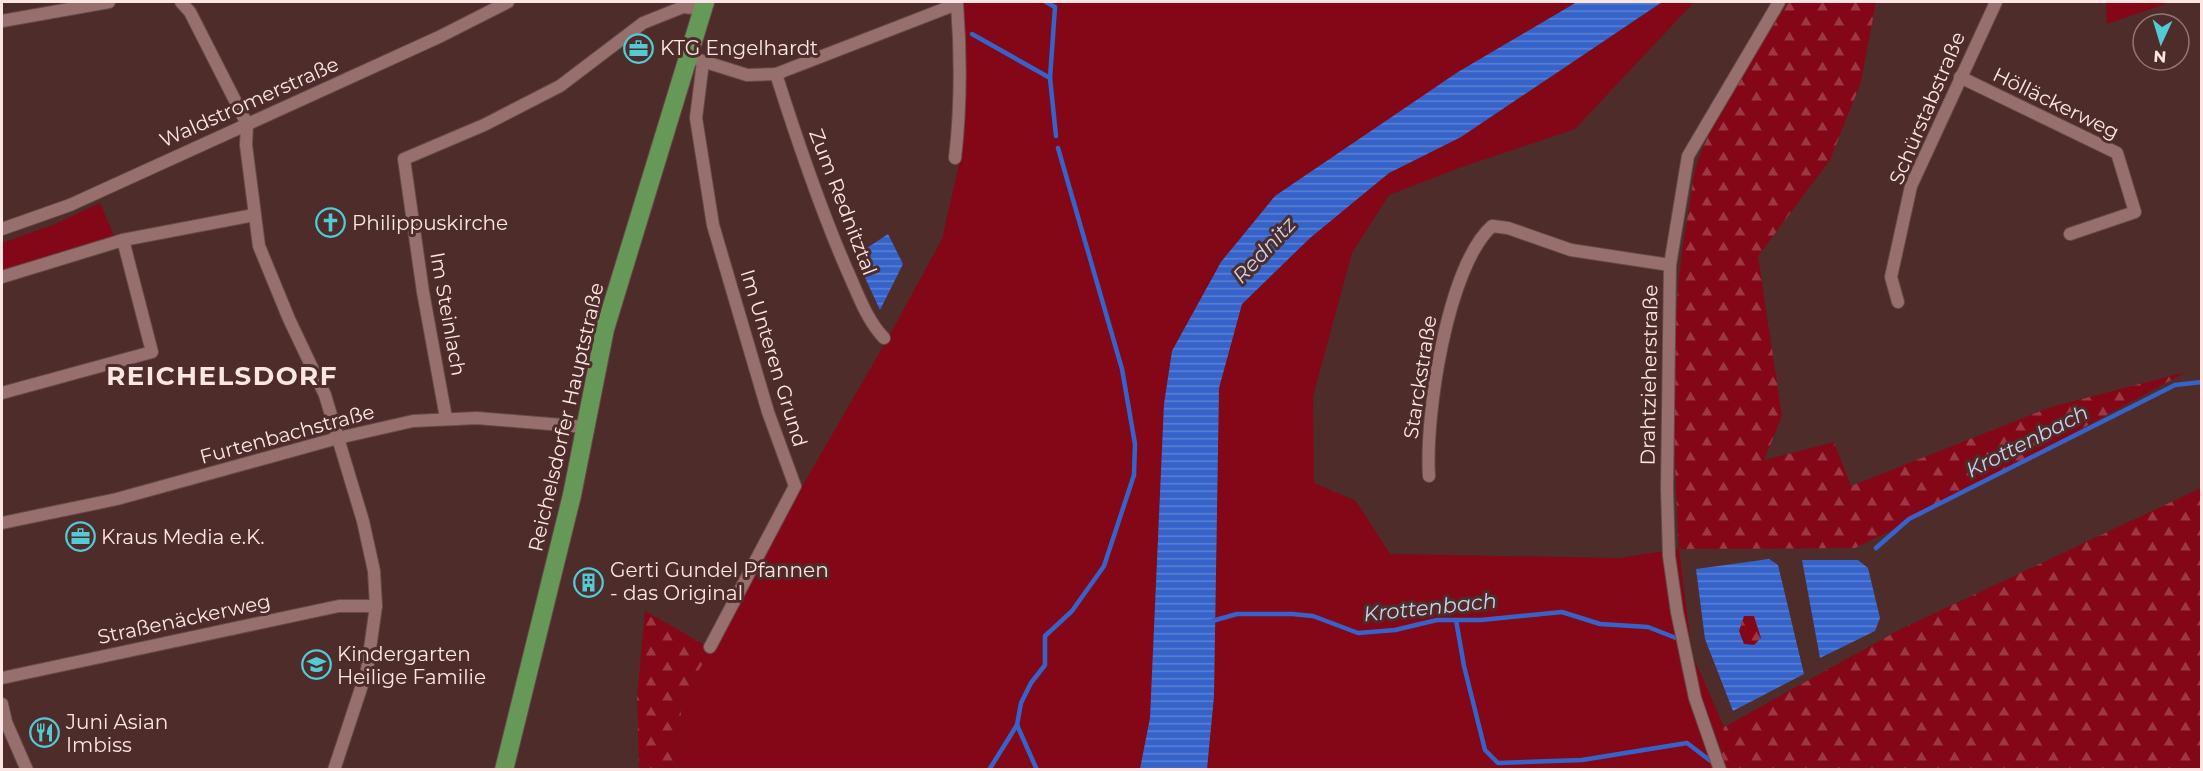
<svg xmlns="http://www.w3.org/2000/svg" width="2203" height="771" viewBox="0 0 2203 771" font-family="Montserrat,sans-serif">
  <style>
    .green { fill: #830717 }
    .forest { fill: url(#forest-firs) }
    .water { fill: url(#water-rules); fill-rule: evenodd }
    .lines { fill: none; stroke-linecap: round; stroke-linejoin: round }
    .stream { stroke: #3663ca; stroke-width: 4.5 }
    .street-casing { stroke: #674a49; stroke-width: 14 }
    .primary-casing { stroke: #674a49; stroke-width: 20 }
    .street { stroke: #97706d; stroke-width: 12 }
    .primary { stroke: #669958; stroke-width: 18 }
    .labels { text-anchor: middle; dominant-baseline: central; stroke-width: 6; stroke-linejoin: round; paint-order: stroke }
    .poi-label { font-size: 20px; fill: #fce6e4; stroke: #4d2c2a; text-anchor: start }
    .street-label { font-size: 20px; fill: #fce6e4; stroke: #4d2c2a }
    .water-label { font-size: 21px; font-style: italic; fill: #c5d2ed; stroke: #4d2c2a }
    .district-label { font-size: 26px; font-weight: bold; letter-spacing: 1.5px; fill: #fce6e4; stroke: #4d2c2a }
  </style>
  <defs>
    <pattern id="forest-firs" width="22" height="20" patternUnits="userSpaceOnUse" patternTransform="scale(1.5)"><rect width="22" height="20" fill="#830717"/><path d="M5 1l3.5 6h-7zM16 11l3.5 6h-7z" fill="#9c3744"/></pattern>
    <pattern id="water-rules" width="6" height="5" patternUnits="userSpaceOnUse" patternTransform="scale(1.5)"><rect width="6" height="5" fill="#3663ca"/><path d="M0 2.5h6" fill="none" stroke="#5e81d3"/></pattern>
  </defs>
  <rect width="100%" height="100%" fill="#4d2c2a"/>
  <g class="green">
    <path d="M960,2H1577L1458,72L1275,196L1221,262L1172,351L1164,404L1150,718L1140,769L675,770L683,695L712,649L786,514L887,340L942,239L960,160Z"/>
    <path d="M1663,2H1694L1575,129L1459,168L1389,195L1352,253L1313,396L1314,483L1356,501L1390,554L1619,558L1679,549L1692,654L1724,727L1717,769L1207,770L1214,696L1219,388L1242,304L1310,238L1389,173L1461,137Z"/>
    <path d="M2106,2H2171L2107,24Z"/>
    <path d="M100,203L114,236L2,272V243L53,225Z"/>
  </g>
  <g class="forest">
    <path d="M1788,2H1876L1861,82L1830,160L1758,256L1782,416L1764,460L1834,442L1851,486L2051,407L2186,372L1911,521L1855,548L1679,549C1673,437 1668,320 1689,209C1692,192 1693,171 1700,155C1722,101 1758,51 1788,2Z"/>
    <path d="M2201,488V769L1717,770L1724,727L1899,630Z"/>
    <path d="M645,611L712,649L683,695L675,769L639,770L637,697Z"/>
    <path d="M1744,616H1754L1761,639L1754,645L1744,644L1739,631Z"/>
  </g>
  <g class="water">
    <path d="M1577,2H1662L1461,137L1389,173L1310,238L1242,304L1219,388L1214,696L1207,769H1140L1150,718L1164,404L1172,351L1221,262L1275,196L1458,72Z"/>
    <path d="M888,234L903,264L880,310L855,256Z"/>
    <path d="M1769,559L1778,565L1804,674L1733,711L1705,639L1696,569ZM1744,616H1754L1761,638L1754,645L1744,644L1739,631Z"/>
    <path d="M1802,560H1858L1868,568L1880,618L1875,631L1820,658Z"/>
  </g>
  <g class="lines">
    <g class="stream">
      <path d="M1046,2L1055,7L1050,78L1056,136"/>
      <path d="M972,34L1050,78"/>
      <path d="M1876,548L1909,519L2175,385L2202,382"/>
      <path d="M1456,620L1464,666L1485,750L1498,763L1582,760L1687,743L1712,762"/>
      <path d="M1212,621L1237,614H1292L1313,616L1358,633L1395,630L1437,620H1481L1562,612L1600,624L1648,627L1676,638"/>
      <path d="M1017,725L1037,770"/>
      <path d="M989,770L1017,725L1021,703L1031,683L1045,665V636L1072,611L1104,566L1134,475L1135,444L1122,369L1058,148"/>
    </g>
    <defs>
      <g id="street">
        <path d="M181,2L190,12L247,124L246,145L259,246L289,319L325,395L363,521L374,571L376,606L367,670L334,770"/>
        <path d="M2,21L109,2"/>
        <path d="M696,59L747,75L776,74L957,4C961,56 961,106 955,158"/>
        <path d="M703,62L696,118L713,225L768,412L795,486L710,647"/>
        <path d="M776,74C797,140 819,206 847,270C858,294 866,319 884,338"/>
        <path d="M1960,77L2117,153L2135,212L2070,234"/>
        <path d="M2,229L70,205L439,37L508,2"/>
        <path d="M2,277L123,240L254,215"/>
        <path d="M1898,302L1891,277L1911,186L1996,2"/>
        <path d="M2,393L152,352L123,240"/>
        <path d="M446,418L423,292L404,159L484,125L560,86L643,23L683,7L703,9"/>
        <path d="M1429,476C1425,416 1447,267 1492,226L1508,228L1571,250L1670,265"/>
        <path d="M2,523L117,499L338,438L413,421L477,418L586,427"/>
        <path d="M2,678L339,606H376"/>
        <path d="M2,704L6,722L27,770"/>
        <path d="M1720,770L1695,698L1677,612L1669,556L1667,488L1670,265L1688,156L1779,2"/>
      </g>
      <path id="primary" d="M504,770L572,495L605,329L705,2"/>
    </defs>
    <use href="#street" class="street-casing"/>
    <use href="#primary" class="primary-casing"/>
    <use href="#street" class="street"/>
    <use href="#primary" class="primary"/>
  </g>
  <defs>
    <symbol id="office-ring" viewBox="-11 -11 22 22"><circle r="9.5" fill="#4d2c2a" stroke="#52cbd7" stroke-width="1.5"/><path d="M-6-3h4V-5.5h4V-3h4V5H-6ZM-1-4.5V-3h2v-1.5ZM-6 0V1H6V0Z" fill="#52cbd7"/></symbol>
    <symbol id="church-ring" viewBox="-11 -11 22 22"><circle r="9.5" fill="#4d2c2a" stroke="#52cbd7" stroke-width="1.5"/><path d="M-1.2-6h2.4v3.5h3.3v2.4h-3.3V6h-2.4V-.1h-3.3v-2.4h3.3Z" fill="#52cbd7"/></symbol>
    <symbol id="building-ring" viewBox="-11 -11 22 22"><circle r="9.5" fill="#4d2c2a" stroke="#52cbd7" stroke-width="1.5"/><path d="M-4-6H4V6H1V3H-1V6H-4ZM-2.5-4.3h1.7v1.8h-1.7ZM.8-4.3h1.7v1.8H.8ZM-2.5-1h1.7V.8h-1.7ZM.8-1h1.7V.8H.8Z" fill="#52cbd7"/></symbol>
    <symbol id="school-ring" viewBox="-11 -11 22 22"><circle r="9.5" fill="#4d2c2a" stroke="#52cbd7" stroke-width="1.5"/><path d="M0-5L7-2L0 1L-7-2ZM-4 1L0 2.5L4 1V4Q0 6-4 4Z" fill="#52cbd7"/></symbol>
    <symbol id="restaurant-ring" viewBox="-11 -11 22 22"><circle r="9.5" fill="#4d2c2a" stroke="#52cbd7" stroke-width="1.5"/><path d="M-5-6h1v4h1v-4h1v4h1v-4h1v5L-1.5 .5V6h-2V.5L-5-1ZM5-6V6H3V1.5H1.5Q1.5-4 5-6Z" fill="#52cbd7"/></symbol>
  </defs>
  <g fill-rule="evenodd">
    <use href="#office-ring" x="622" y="32" width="33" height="33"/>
    <use href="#church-ring" x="314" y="206" width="33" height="33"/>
    <use href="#office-ring" x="64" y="520" width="33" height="33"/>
    <use href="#building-ring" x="572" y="566" width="33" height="33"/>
    <use href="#school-ring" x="300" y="648" width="33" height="33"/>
    <use href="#restaurant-ring" x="28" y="716" width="33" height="33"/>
  </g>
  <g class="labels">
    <g class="poi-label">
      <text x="660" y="48">KTG Engelhardt</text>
      <text x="352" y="223">Philippuskirche</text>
      <text x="101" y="537">Kraus Media e.K.</text>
      <text x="610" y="570">Gerti Gundel Pfannen<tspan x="610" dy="23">- das Original</tspan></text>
      <text x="337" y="654">Kindergarten<tspan x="337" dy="23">Heilige Familie</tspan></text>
      <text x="66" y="722">Juni Asian<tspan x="66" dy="23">Imbiss</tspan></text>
    </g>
    <g class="street-label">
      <text transform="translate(249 102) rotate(-24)">Waldstromerstraße</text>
      <text transform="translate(2056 103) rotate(26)">Hölläckerweg</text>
      <text transform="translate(1927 108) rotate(-67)">Schürstabstraße</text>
      <text transform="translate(843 202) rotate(69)">Zum Rednitztal</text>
      <text transform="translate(448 314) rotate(80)">Im Steinlach</text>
      <text transform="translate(774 358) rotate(73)">Im Unteren Grund</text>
      <text transform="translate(1649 375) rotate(-89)">Drahtzieherstraße</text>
      <text transform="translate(1420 377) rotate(-81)">Starckstraße</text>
      <text transform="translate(566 417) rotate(-77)">Reichelsdorfer Hauptstraße</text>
      <text transform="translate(287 434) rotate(-15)">Furtenbachstraße</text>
      <text transform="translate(184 619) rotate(-12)">Straßenäckerweg</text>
    </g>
    <g class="water-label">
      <text transform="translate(1264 250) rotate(-47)">Rednitz</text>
      <text transform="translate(2027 441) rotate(-27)">Krottenbach</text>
      <text transform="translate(1430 607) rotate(-6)">Krottenbach</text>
    </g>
    <g class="district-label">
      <text x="222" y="376">REICHELSDORF</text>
    </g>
  </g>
  <rect width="2203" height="771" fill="none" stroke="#fce6e4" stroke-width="6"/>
  <g transform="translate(2161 42) rotate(184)"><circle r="28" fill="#4d2c2a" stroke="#937674" stroke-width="1.5"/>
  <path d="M0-4.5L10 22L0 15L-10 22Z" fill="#52cbd7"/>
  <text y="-9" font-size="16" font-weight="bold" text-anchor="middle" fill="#fce6e4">N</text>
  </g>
</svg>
